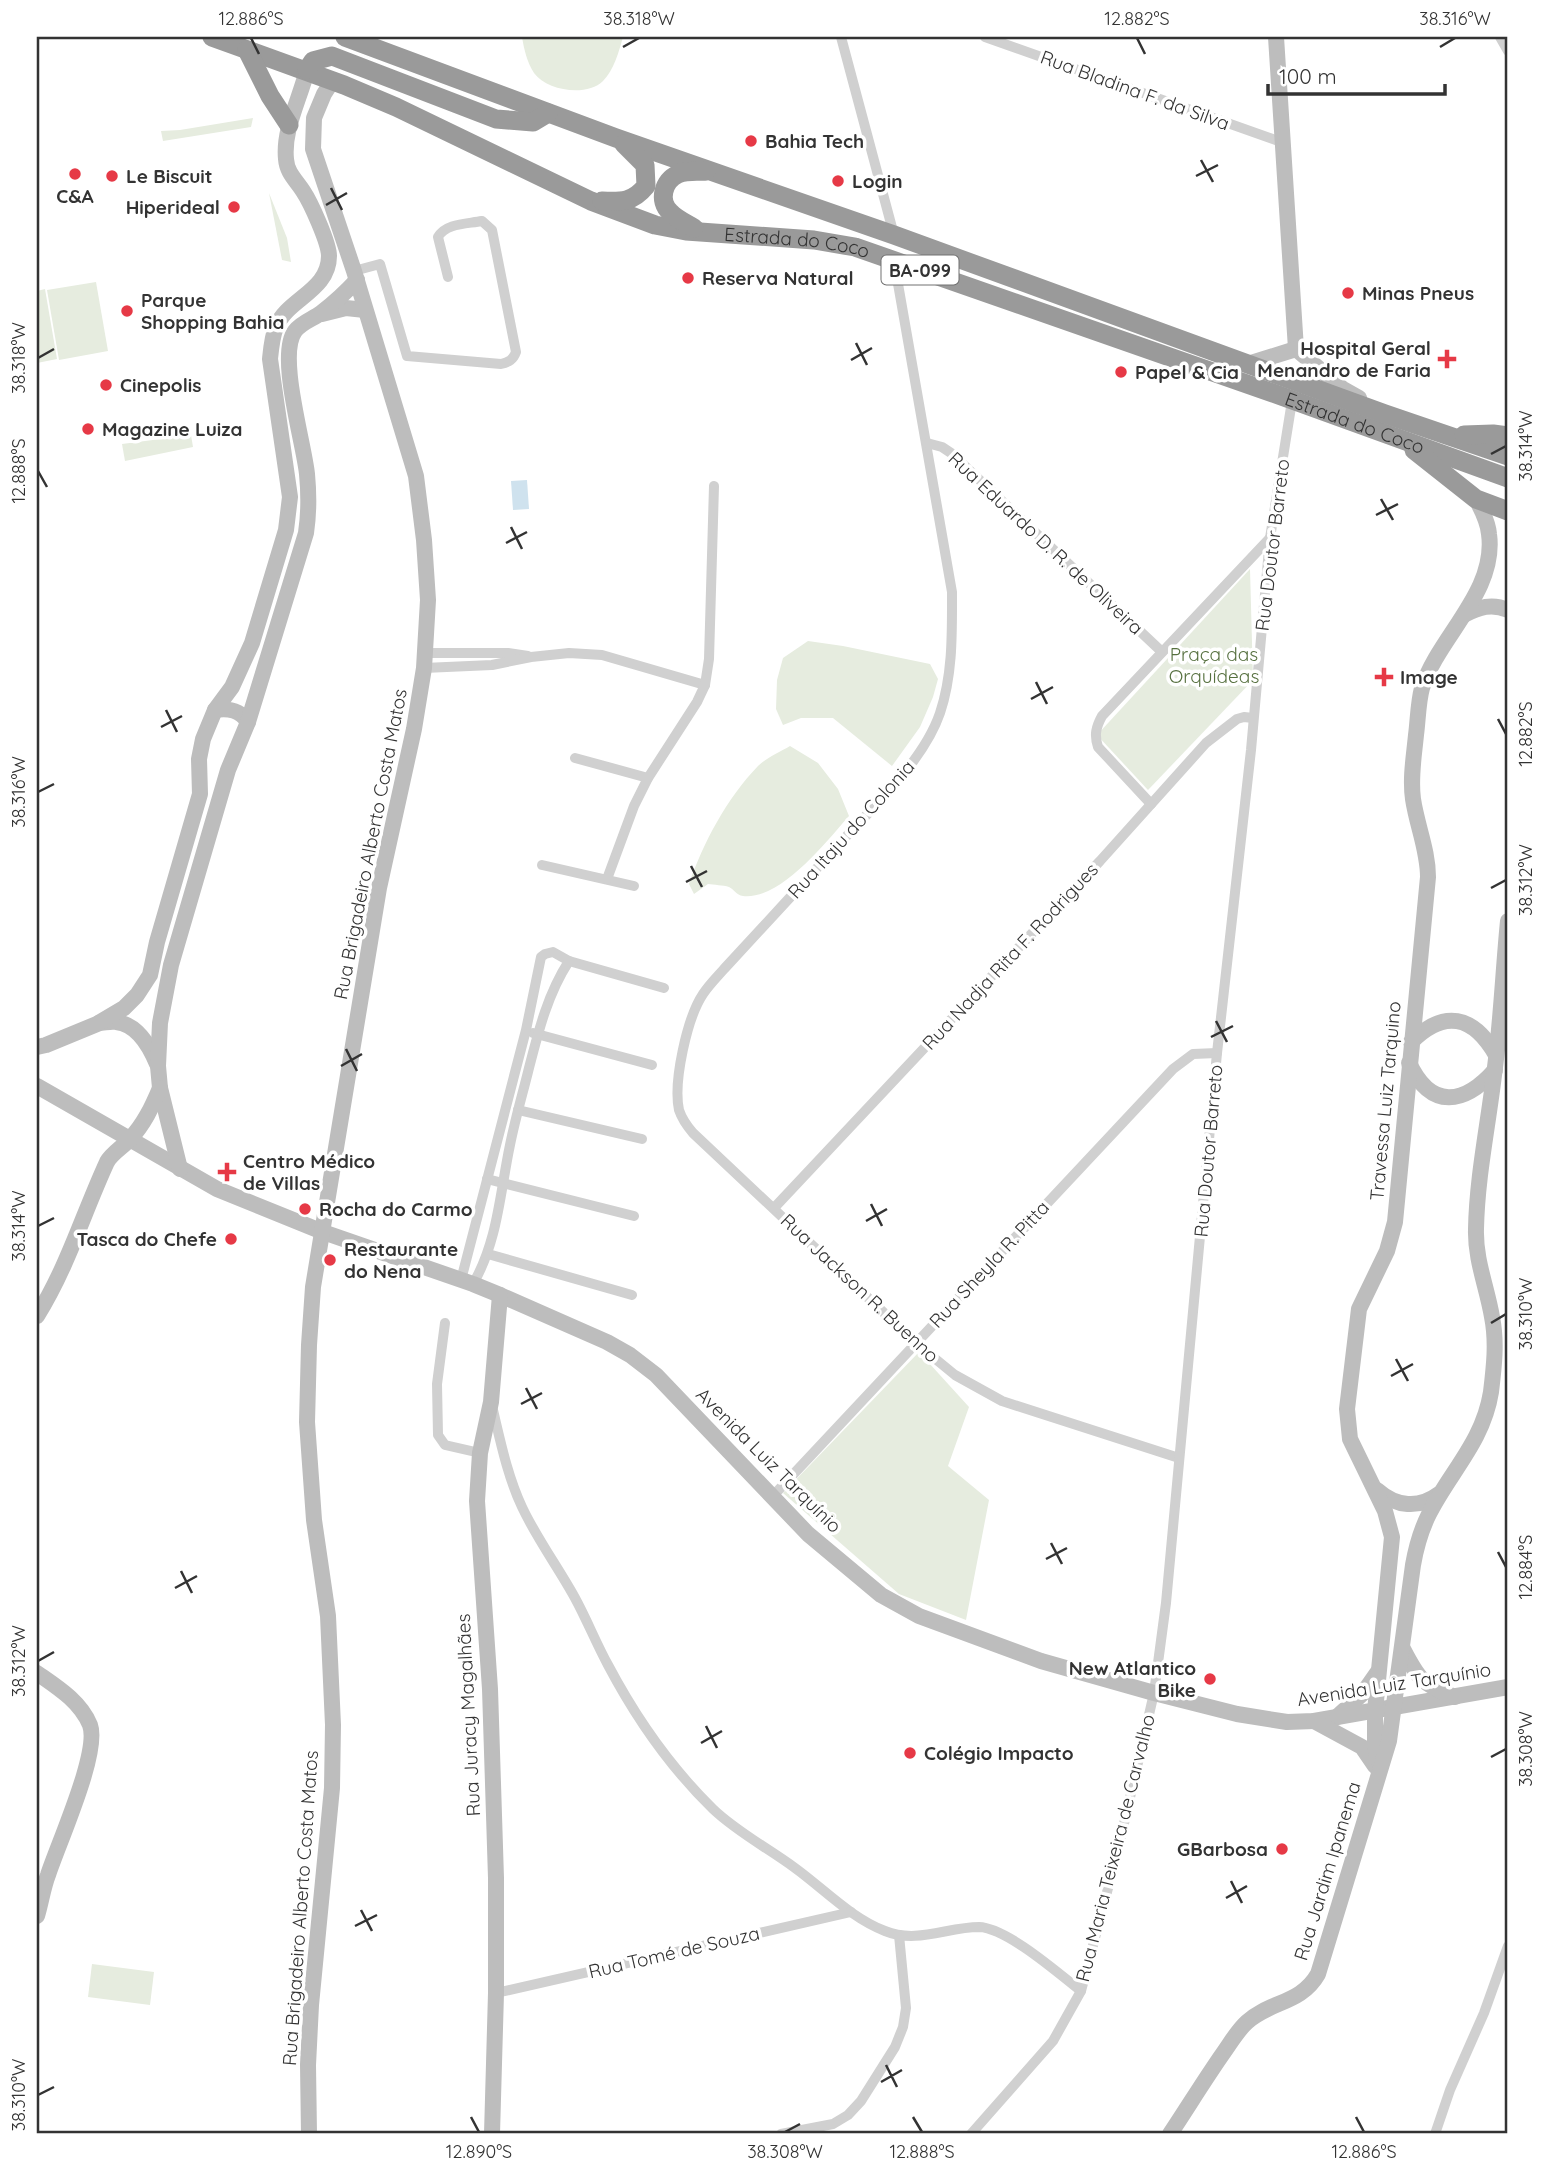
<svg xmlns="http://www.w3.org/2000/svg" width="1545" height="2171" viewBox="0 0 1545 2171" font-family="Quicksand,sans-serif">
  <style>
    .green { fill: #e6ecdf }
    .water { fill: #cfe2ee }
    .lines { fill: none; stroke-linecap: round; stroke-linejoin: round }
    .street { stroke: #d0d0d0; stroke-width: 10 }
    .secondary { stroke: #bdbdbd; stroke-width: 16 }
    .highway { stroke: #9a9a9a; stroke-width: 19 }
    .ticks { fill: none; stroke: #333; stroke-width: 2.5 }
    .poi-dot { fill: #e63946; stroke: #fff; stroke-width: 2.5 }
    .labels { text-anchor: middle; dominant-baseline: central; stroke-width: 7; stroke-linejoin: round; paint-order: stroke }
    .shield { fill: #fff; stroke: #707070; stroke-width: 2 }
    .shield-label { font-size: 18px; font-weight: bold; fill: #333 }
    .street-label { font-size: 19px; fill: #333; stroke: #fff }
    .poi-label { font-size: 19px; font-weight: bold; fill: #333; stroke: #fff; text-anchor: start }
    .park-label { font-size: 19px; fill: #56703f; stroke: #fff }
    .neatline { fill: none; stroke: #333; stroke-width: 2.5 }
    .ticks-label { font-size: 18px; text-anchor: middle; fill: #333 }
  </style>
  <rect width="100%" height="100%" fill="#fff"/>
  <g class="green">
    <path d="M522,37H623C619,51 614,70 603,81C587,97 547,91 534,73C527,62 524,49 522,37Z"/>
    <path d="M253,118L251,127L163,141L161,131L180,130Z"/>
    <path d="M269,193L287,238L291,262L282,260Z"/>
    <path d="M96,282L108,351L59,360L47,290Z"/>
    <path d="M45,289L57,359L37,363V291Z"/>
    <path d="M191,435L193,447L125,461L122,444Z"/>
    <path d="M1250,569L1253,680L1148,790L1097,735Z"/>
    <path d="M808,641L843,646L930,664L938,679L933,697L920,727L892,766L833,718H801L783,725L776,709L777,680L783,658Z"/>
    <path d="M790,746L818,763L838,789L849,816C826,842 781,900 743,896C736,895 735,890 729,887C723,885 714,885 708,884L694,894L689,884C703,843 727,798 758,766C766,758 780,752 790,746Z"/>
    <path d="M919,1352L969,1407L948,1466L989,1500L966,1620L899,1594L783,1493Z"/>
    <path d="M92,1964L154,1972L150,2005L88,1997Z"/>
  </g>
  <path class="water" d="M527,480L529,509L513,510L511,481Z"/>
  <g class="lines">
    <g class="street">
      <path d="M841,37L894,235"/>
      <path d="M985,37L1284,143"/>
      <path d="M1500,37L1508,51"/>
      <path d="M894,261L952,592C952,633 953,674 940,713C924,760 876,804 843,840C803,883 764,926 724,969C717,977 709,985 703,994C687,1018 673,1082 679,1110C682,1119 687,1126 693,1133L916,1343L955,1375L1002,1401L1179,1458"/>
      <path d="M354,271L380,264L407,356L501,364C509,362 513,360 516,352L492,230L482,221C467,224 446,223 438,237L448,277"/>
      <path d="M927,443L942,447L951,453L1161,651"/>
      <path d="M426,653H508L528,656"/>
      <path d="M424,668L492,665L531,657L569,653L602,655L705,685"/>
      <path d="M575,758L648,778"/>
      <path d="M1151,804L1098,747C1094,735 1096,727 1102,716L1270,538"/>
      <path d="M542,865L634,886"/>
      <path d="M607,879L634,806L648,778L697,702L705,685L709,659L714,486"/>
      <path d="M533,1033L652,1065"/>
      <path d="M518,1110L642,1139"/>
      <path d="M487,1179L634,1216"/>
      <path d="M774,1208L1100,861L1206,743L1237,719L1244,717L1253,718"/>
      <path d="M488,1254L632,1295"/>
      <path d="M461,1280L526,1030L541,957L545,954L553,952L569,961L664,988"/>
      <path d="M473,1284C498,1241 500,1192 510,1145C515,1120 522,1096 528,1072C538,1033 547,995 569,961"/>
      <path d="M445,1323L437,1384L438,1435L445,1445L480,1453"/>
      <path d="M492,1406C500,1439 507,1475 522,1507C537,1539 558,1567 575,1598C587,1620 596,1643 608,1665C636,1718 670,1767 713,1809C737,1832 768,1848 795,1868C824,1889 851,1918 885,1931C917,1944 947,1927 979,1927C1007,1928 1058,1973 1081,1991"/>
      <path d="M772,1497L1173,1069L1193,1054L1217,1053"/>
      <path d="M496,1993L851,1912"/>
      <path d="M781,2134L833,2124L848,2115L861,2101L895,2047L903,2027L906,2008L899,1935"/>
      <path d="M971,2134L1053,2041L1081,1991L1117,1854L1154,1693L1166,1603L1217,1053L1251,750L1270,538L1292,401"/>
      <path d="M1435,2134L1450,2090L1484,2013L1508,1946"/>
    </g>
    <g class="secondary">
      <path d="M1276,37L1296,349L1343,389L1359,398"/>
      <path d="M322,314L346,308L365,310"/>
      <path d="M1248,364L1296,349"/>
      <path d="M1464,615C1479,607 1492,603 1508,610"/>
      <path d="M215,710C229,708 240,710 248,722"/>
      <path d="M99,1023C104,1023 111,1021 116,1022C137,1024 150,1047 157,1064"/>
      <path d="M1411,1042C1444,1009 1473,1015 1496,1055"/>
      <path d="M37,1047L46,1045L97,1024L124,1008L137,995L150,975L157,942L200,794L199,759L203,739L215,710L232,687L252,643L286,530L290,497L270,359C271,349 272,337 276,327C287,299 329,291 329,256C329,243 311,203 303,191C296,180 287,173 286,159C283,129 300,99 307,70"/>
      <path d="M1409,1063C1431,1110 1464,1105 1495,1070"/>
      <path d="M37,1086L217,1189L323,1232L473,1284L500,1295L607,1342L630,1355L656,1375L808,1534L881,1595L919,1616L1041,1661L1154,1693L1237,1714L1287,1722L1314,1721L1337,1717L1508,1687"/>
      <path d="M180,1169L160,1088L158,1066L160,1023L171,965L228,770L248,722L306,533C309,513 309,495 307,474C304,443 277,355 295,331C302,322 313,319 321,313C334,303 346,292 357,280"/>
      <path d="M37,1316C68,1266 83,1214 107,1162C112,1153 123,1147 130,1139C144,1124 152,1107 160,1088"/>
      <path d="M1377,1490C1396,1507 1419,1509 1439,1494"/>
      <path d="M1403,1649C1419,1680 1422,1684 1455,1697"/>
      <path d="M37,1673C57,1687 80,1701 90,1725C100,1752 58,1844 48,1875C43,1888 41,1903 37,1916"/>
      <path d="M1337,1717L1363,1693L1377,1673"/>
      <path d="M1314,1721L1362,1747L1375,1766"/>
      <path d="M1380,1766L1375,1748V1711L1392,1537L1385,1511L1350,1439L1347,1409L1359,1309L1387,1251L1395,1222L1428,877C1428,850 1417,826 1413,799C1410,778 1414,756 1416,735C1418,720 1418,703 1422,688C1438,637 1497,592 1489,534C1488,522 1482,510 1476,499"/>
      <path d="M309,2134L308,2065L311,2005L332,1788L333,1725L328,1616L314,1520L307,1422L309,1345L313,1287L379,888L414,729L424,668L428,600L424,540L416,476L354,271L313,149L314,118L324,94L333,80"/>
      <path d="M492,2134L496,1993V1878L490,1689L477,1501L480,1453L491,1402L500,1295"/>
      <path d="M1170,2134C1188,2107 1205,2079 1224,2052C1231,2042 1238,2030 1247,2022C1270,2001 1301,2004 1318,1974L1389,1741L1413,1565C1416,1548 1421,1530 1429,1514C1450,1472 1483,1442 1491,1392C1494,1367 1497,1342 1492,1317C1487,1287 1475,1260 1476,1229C1477,1177 1488,1126 1494,1075C1501,1024 1503,972 1508,921"/>
    </g>
    <g class="highway">
      <path id="s1" d="M212,37L344,85L396,107L591,201L655,225L686,231L814,240L855,247L1270,392L1508,478"/>
      <path d="M345,37L616,138L894,235L1385,414L1508,456"/>
      <path d="M247,50L270,96L289,125"/>
      <path d="M307,70L313,61L332,56L496,119L533,122L548,113"/>
      <path d="M602,201C622,202 633,202 646,186L645,165L624,144"/>
      <path d="M694,228C686,223 676,219 670,212C658,201 663,181 678,174C686,170 698,172 706,171"/>
      <path d="M1464,435L1493,434L1508,436"/>
      <path d="M1414,450L1476,499L1508,511"/>
    </g>
  </g>
  <path class="ticks" d="M251,38L259,54M1137,38L1145,54M623,47L639,38M1440,47L1455,38M1201,160L1213,182M1196,176L1218,165M331,188L342,210M326,205L347,193M856,343L867,365M38,358L54,349M851,360L872,348M1491,454L1506,446M38,471L47,487M1381,499L1393,520M1376,515L1398,504M511,527L522,549M506,543L527,532M1036,682L1047,704M1031,699L1053,687M166,710L177,732M1498,719L1506,734M161,727L182,716M38,792L54,784M691,866L702,887M686,882L707,871M1491,888L1506,880M1216,1021L1227,1042M1211,1037L1233,1026M346,1049L357,1071M341,1066L362,1054M871,1204L882,1226M866,1221L887,1209M38,1226L54,1218M1491,1323L1506,1314M1396,1359L1408,1381M1391,1376L1413,1364M526,1388L537,1409M521,1404L542,1393M1051,1543L1062,1564M1498,1552L1506,1567M1046,1559L1067,1548M181,1571L192,1593M175,1588L197,1576M38,1661L54,1652M706,1726L717,1748M701,1743L722,1731M1491,1757L1506,1749M1231,1881L1242,1903M1226,1898L1247,1886M361,1910L372,1931M355,1926L377,1915M886,2065L897,2087M881,2082L902,2070M38,2095L54,2087M471,2117L479,2132M913,2117L922,2132M1356,2117L1364,2132M785,2132L800,2124"/>
  <g class="poi-dot">
    <circle cx="751" cy="141" r="7"/>
    <circle cx="75" cy="174" r="7"/>
    <circle cx="112" cy="176" r="7"/>
    <circle cx="838" cy="181" r="7"/>
    <circle cx="234" cy="207" r="7"/>
    <circle cx="688" cy="278" r="7"/>
    <circle cx="1348" cy="293" r="7"/>
    <circle cx="127" cy="311" r="7"/>
    <path d="M1443.5 348.5h7v7h7v7h-7v7h-7v-7h-7v-7h7z"/>
    <circle cx="1121" cy="372" r="7"/>
    <circle cx="106" cy="385" r="7"/>
    <circle cx="88" cy="429" r="7"/>
    <path d="M1380.5 666.5h7v7h7v7h-7v7h-7v-7h-7v-7h7z"/>
    <path d="M223.5 1161.5h7v7h7v7h-7v7h-7v-7h-7v-7h7z"/>
    <circle cx="305" cy="1209" r="7"/>
    <circle cx="231" cy="1239" r="7"/>
    <circle cx="330" cy="1260" r="7"/>
    <circle cx="1210" cy="1679" r="7"/>
    <circle cx="910" cy="1753" r="7"/>
    <circle cx="1282" cy="1849" r="7"/>
  </g>
  <g class="labels">
    <rect class="shield" x="881.5" y="255.5" width="77" height="29" rx="5"/>
    <g class="shield-label">
      <text x="920" y="270">BA-099</text>
    </g>
    <g class="street-label">
      <text transform="translate(1135 90) rotate(20)">Rua Bladina F. da Silva</text>
      <text stroke="none"><textPath href="#s1" startOffset="625">Estrada do Coco</textPath></text>
      <text stroke="none"><textPath href="#s1" startOffset="1213">Estrada do Coco</textPath></text>
      <text transform="translate(1046 543) rotate(43)">Rua Eduardo D. R. de Oliveira</text>
      <text transform="translate(1272 545) rotate(-83)">Rua Doutor Barreto</text>
      <text transform="translate(851 829) rotate(-48)">Rua Itaju do Colonia</text>
      <text transform="translate(370 844) rotate(-79)">Rua Brigadeiro Alberto Costa Matos</text>
      <text transform="translate(1010 956) rotate(-47)">Rua Nadja Rita F. Rodrigues</text>
      <text transform="translate(1385 1101) rotate(-85)">Travessa Luiz Tarquino</text>
      <text transform="translate(1208 1151) rotate(-85)">Rua Doutor Barreto</text>
      <text transform="translate(989 1264) rotate(-47)">Rua Sheyla R. Pitta</text>
      <text transform="translate(860 1288) rotate(43)">Rua Jackson R. Buenno</text>
      <text transform="translate(769 1460) rotate(45)">Avenida Luiz Tarquínio</text>
      <text transform="translate(1394 1684) rotate(-9)">Avenida Luiz Tarquínio</text>
      <text transform="translate(468 1715) rotate(-93)">Rua Juracy Magalhães</text>
      <text transform="translate(1115 1848) rotate(-76)">Rua Maria Teixeira de Carvalho</text>
      <text transform="translate(1327 1871) rotate(-73)">Rua Jardim Ipanema</text>
      <text transform="translate(300 1908) rotate(-86)">Rua Brigadeiro Alberto Costa Matos</text>
      <text transform="translate(674 1952) rotate(-13)">Rua Tomé de Souza</text>
    </g>
    <g class="poi-label">
      <text x="765" y="141">Bahia Tech</text>
      <text x="126" y="176">Le Biscuit</text>
      <text x="852" y="181">Login</text>
      <text x="75" y="196" text-anchor="middle">C&amp;A</text>
      <text x="220" y="207" text-anchor="end">Hiperideal</text>
      <text x="702" y="278">Reserva Natural</text>
      <text x="1362" y="293">Minas Pneus</text>
      <text x="141" y="300">Parque<tspan x="141" dy="22">Shopping Bahia</tspan></text>
      <text x="1431" y="348" text-anchor="end">Hospital Geral<tspan x="1431" dy="22">Menandro de Faria</tspan></text>
      <text x="1135" y="372">Papel &amp; Cia</text>
      <text x="120" y="385">Cinepolis</text>
      <text x="102" y="429">Magazine Luiza</text>
      <text x="1400" y="677">Image</text>
      <text x="243" y="1161">Centro Médico<tspan x="243" dy="22">de Villas</tspan></text>
      <text x="319" y="1209">Rocha do Carmo</text>
      <text x="217" y="1239" text-anchor="end">Tasca do Chefe</text>
      <text x="344" y="1249">Restaurante<tspan x="344" dy="22">do Nena</tspan></text>
      <text x="1196" y="1668" text-anchor="end">New Atlantico<tspan x="1196" dy="22">Bike</tspan></text>
      <text x="924" y="1753">Colégio Impacto</text>
      <text x="1268" y="1849" text-anchor="end">GBarbosa</text>
    </g>
    <g class="park-label">
      <text x="1214" y="654">Praça das<tspan x="1214" dy="22">Orquídeas</tspan></text>
    </g>
  </g>
  <rect width="1545" height="2171" fill="none" stroke="#ffffff" stroke-width="77"/>
  <path d="M1268 84v10h177v-10" fill="none" stroke="#333333" stroke-width="3.5"/>
  <text x="1279" y="84" font-size="21" fill="#333333" stroke="#ffffff" stroke-width="5" paint-order="stroke">100 m</text>
  <rect x="38" y="38" width="1468" height="2094" class="neatline"/>
  <g class="ticks-label">
    <text x="251" y="25">12.886°S</text>
    <text x="639" y="25">38.318°W</text>
    <text x="1137" y="25">12.882°S</text>
    <text x="1455" y="25">38.316°W</text>
    <text transform="translate(19 358) rotate(-90)" y="6">38.318°W</text>
    <text transform="translate(1526 446) rotate(-90)" y="6">38.314°W</text>
    <text transform="translate(19 471) rotate(-90)" y="6">12.888°S</text>
    <text transform="translate(1526 734) rotate(-90)" y="6">12.882°S</text>
    <text transform="translate(19 792) rotate(-90)" y="6">38.316°W</text>
    <text transform="translate(1526 880) rotate(-90)" y="6">38.312°W</text>
    <text transform="translate(19 1226) rotate(-90)" y="6">38.314°W</text>
    <text transform="translate(1526 1314) rotate(-90)" y="6">38.310°W</text>
    <text transform="translate(1526 1567) rotate(-90)" y="6">12.884°S</text>
    <text transform="translate(19 1661) rotate(-90)" y="6">38.312°W</text>
    <text transform="translate(1526 1749) rotate(-90)" y="6">38.308°W</text>
    <text transform="translate(19 2095) rotate(-90)" y="6">38.310°W</text>
    <text x="479" y="2158">12.890°S</text>
    <text x="785" y="2158">38.308°W</text>
    <text x="922" y="2158">12.888°S</text>
    <text x="1364" y="2158">12.886°S</text>
  </g>
</svg>
